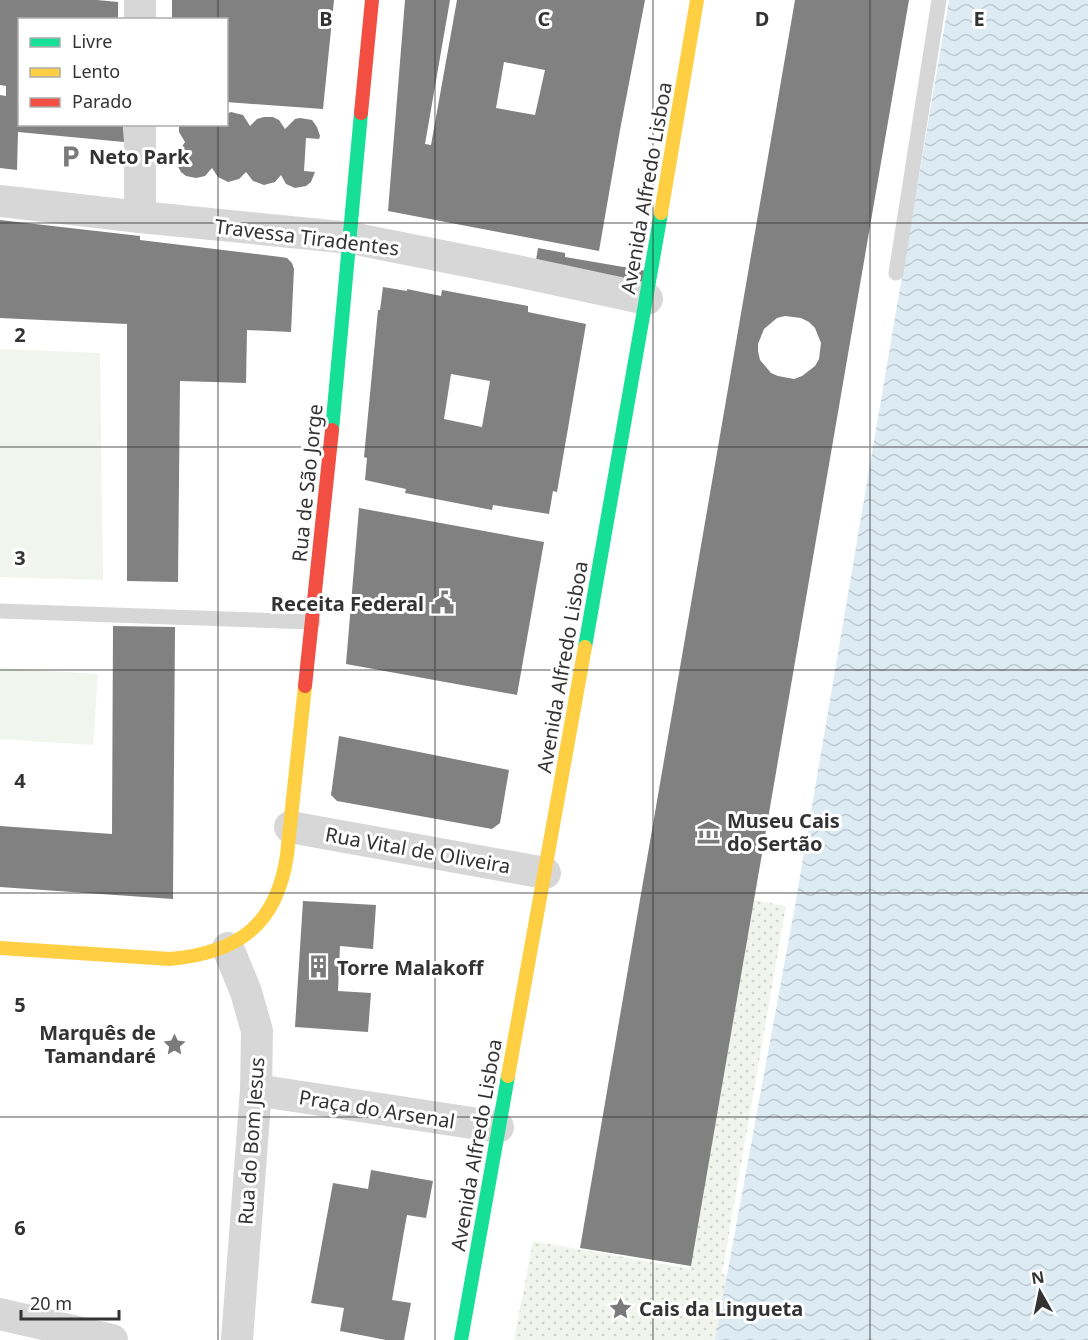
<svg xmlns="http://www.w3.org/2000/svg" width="1088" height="1340" viewBox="0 0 1088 1340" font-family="'Noto Sans',sans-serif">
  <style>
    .grass { fill: url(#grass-dots) }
    .pitch { fill: #f1f5ed }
    .water { fill: url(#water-waves) }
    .building { fill: #818181; fill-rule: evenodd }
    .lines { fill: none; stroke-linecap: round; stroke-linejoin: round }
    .lane { stroke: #d7d7d7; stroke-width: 15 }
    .street { stroke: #d7d7d7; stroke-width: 32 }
    .fast { stroke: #16e098; stroke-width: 14 }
    .slow { stroke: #ffcf43; stroke-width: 14 }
    .jam { stroke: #f24e42; stroke-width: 14 }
    .grid { fill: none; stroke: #333; stroke-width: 1.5; stroke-opacity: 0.55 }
    .labels { text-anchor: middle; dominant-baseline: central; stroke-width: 6; stroke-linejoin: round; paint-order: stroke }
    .poi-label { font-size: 20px; font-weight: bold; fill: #333; stroke: #fff; text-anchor: start }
    .street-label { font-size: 20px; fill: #333; stroke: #fff }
    .grid-label { font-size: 20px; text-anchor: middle; font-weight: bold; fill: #333; stroke: #fff; stroke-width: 6; stroke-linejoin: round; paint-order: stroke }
  </style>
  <defs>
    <pattern id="grass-dots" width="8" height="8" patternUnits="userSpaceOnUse" patternTransform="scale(1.5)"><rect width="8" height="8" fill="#f1f5ed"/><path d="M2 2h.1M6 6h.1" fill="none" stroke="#cfd2cc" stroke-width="1.8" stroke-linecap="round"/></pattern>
    <pattern id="water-waves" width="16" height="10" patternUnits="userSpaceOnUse" patternTransform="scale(1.5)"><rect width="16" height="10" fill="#ddebf3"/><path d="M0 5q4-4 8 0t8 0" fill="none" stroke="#becad1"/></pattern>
  </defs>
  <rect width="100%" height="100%" fill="#fff"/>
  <path class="grass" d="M754,900L786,906L722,1274L728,1276L715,1340H514L533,1241L690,1269Z"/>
  <g class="pitch">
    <path d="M0,349L100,353L103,580L0,577Z"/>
    <path d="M0,668L98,674L93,745L0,739Z"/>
  </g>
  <path class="water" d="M949,0H1088V1340H715L795,906Z"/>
  <g class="building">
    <path d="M0,0H97L118,2V20H20V124H123L124,142L18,132L17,170L0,168V95L6,96V86L0,85Z"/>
    <path d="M172,0H334L323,109L226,102V20H172Z"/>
    <path d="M405,0H450L425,144L431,145L457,0H645L620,130L599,251L388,211ZM504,62L545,70L535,115L496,108Z"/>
    <path d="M795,0H909L691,1266L580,1248ZM785,316L801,318L809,322L815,328L821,343L819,359L815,366L802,376L794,379L778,376L771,373L760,360L758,351V344L764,329L777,318Z"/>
    <path d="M231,112L243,115L250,126L257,119L264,117H273L279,120L285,129L295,119L300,118L312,120L317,127L320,136L319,139L306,138L304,171L315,172L311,182L306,186L295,188L286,184L281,175L275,182L264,185L253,181L246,172L239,179L228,182L218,177L212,168L205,176L196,178L186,176L181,172L176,163V156L185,142L179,132V124H226V114Z"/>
    <path d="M0,220L140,236V240L281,257L287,258L292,263L294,269L291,332L247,330L246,383L180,381L178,582L127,581V324L0,318Z"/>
    <path d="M538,248L565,253V257L647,271L644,287L534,272Z"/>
    <path d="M383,287L407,291V289L441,296L442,290L528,306V312L586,324L557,492L553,491L549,514L493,505L492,510L405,493L406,489L365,480L367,458L364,457L378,310H380ZM451,374L490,381L482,427L444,419Z"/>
    <path d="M359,508L544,542L517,695L346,664Z"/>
    <path d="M113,626L175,627L173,899L0,887V826L112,834Z"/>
    <path d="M339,736L509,770L500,823L492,829L337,801L331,795Z"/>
    <path d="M303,901L376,905L373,949L340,946L338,991L371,993L368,1032L295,1027Z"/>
    <path d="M371,1170L433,1181L426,1218L407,1215L403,1237L392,1300L411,1303L404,1340H386L340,1331L344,1308L311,1303L333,1183L368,1189Z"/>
  </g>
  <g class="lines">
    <g class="lane">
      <path d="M896,273L939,0"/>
      <path d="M0,611L313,622"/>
    </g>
    <g class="street">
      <path d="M140,0V20"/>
      <path d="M140,124V217"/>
      <path d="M0,201L140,217L351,238L512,270L647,299"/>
      <path d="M290,827L545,873"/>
      <path d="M228,948L246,992L257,1031L256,1090L237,1340"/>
      <path d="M256,1090L498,1127"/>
      <path d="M0,1314L112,1340"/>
    </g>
    <g class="fast">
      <path d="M332,430L361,113"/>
      <path d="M585,647L661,213"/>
      <path d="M461,1340L508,1076"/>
    </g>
    <g class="slow">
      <path d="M661,213L697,0"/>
      <path d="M0,948L170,959C238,953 277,925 287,855L305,686"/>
      <path d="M508,1076L585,647"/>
    </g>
    <g class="jam">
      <path d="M361,113L372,0"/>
      <path d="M305,686L332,430"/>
    </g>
  </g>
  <path class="grid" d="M218,0V20M435,0V1340M653,0V1340M870,0V1340M218,124V1340M0,223H1088M0,447H1088M0,670H1088M0,893H1088M0,1117H1088"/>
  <defs>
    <symbol id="parking-bare" viewBox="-9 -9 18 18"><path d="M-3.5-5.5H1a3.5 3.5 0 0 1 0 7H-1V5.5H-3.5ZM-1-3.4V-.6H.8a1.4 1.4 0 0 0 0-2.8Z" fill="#7a7a7a" stroke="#fff" stroke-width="2.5" paint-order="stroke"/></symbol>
    <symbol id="civic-bare" viewBox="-9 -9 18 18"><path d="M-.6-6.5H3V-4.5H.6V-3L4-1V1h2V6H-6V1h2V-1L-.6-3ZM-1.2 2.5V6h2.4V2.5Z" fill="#7a7a7a" stroke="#fff" stroke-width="2.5" paint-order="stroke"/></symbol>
    <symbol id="museum-bare" viewBox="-9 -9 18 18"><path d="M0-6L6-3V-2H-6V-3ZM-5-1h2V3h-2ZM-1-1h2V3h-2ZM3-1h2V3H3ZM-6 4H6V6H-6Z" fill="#7a7a7a" stroke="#fff" stroke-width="2.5" paint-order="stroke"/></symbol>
    <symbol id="building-bare" viewBox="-9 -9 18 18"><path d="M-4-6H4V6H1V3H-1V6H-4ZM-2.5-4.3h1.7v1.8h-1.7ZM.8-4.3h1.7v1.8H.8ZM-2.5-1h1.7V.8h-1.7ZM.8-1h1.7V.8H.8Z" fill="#7a7a7a" stroke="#fff" stroke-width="2.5" paint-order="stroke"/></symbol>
    <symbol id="sight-bare" viewBox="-9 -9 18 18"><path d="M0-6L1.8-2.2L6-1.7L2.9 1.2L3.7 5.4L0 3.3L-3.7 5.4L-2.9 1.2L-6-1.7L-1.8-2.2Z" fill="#7a7a7a" stroke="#fff" stroke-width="2.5" paint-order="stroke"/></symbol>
  </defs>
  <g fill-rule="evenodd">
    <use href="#parking-bare" x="54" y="140" width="33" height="33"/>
    <use href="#civic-bare" x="426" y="586" width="33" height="33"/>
    <use href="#museum-bare" x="692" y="816" width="33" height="33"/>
    <use href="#building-bare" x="302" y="950" width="33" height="33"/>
    <use href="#sight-bare" x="158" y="1028" width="33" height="33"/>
    <use href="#sight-bare" x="604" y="1292" width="33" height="33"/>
  </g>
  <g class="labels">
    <g class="poi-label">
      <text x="89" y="156">Neto Park</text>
      <text x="424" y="603" text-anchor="end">Receita Federal</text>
      <text x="727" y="820">Museu Cais<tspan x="727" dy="23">do Sertão</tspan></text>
      <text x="337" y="967">Torre Malakoff</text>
      <text x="156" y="1032" text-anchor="end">Marquês de<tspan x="156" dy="23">Tamandaré</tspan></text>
      <text x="639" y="1308">Cais da Lingueta</text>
    </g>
    <g class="street-label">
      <text transform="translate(646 188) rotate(-80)">Avenida Alfredo Lisboa</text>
      <text transform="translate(307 237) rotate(7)">Travessa Tiradentes</text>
      <text transform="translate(307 483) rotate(-84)">Rua de São Jorge</text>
      <text transform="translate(562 667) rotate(-80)">Avenida Alfredo Lisboa</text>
      <text transform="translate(418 850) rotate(10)">Rua Vital de Oliveira</text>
      <text transform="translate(377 1109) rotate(9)">Praça do Arsenal</text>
      <text transform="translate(251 1141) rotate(-86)">Rua do Bom Jesus</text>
      <text transform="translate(476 1145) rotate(-80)">Avenida Alfredo Lisboa</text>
    </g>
  </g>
  <g class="grid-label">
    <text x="326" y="26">B</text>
    <text x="544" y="26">C</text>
    <text x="762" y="26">D</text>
    <text x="979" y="26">E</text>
    <text x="20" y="342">2</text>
    <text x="20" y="565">3</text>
    <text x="20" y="788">4</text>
    <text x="20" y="1012">5</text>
    <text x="20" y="1235">6</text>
  </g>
  <rect x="18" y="18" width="210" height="108" fill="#ffffff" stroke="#adadad" stroke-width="1.5"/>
  <rect x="30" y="38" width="30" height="9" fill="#16e098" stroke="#adadad" stroke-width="1.5"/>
  <text x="72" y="48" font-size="18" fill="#333333">Livre</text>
  <rect x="30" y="68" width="30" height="9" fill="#ffcf43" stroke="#adadad" stroke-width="1.5"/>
  <text x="72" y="78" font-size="18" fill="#333333">Lento</text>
  <rect x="30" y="98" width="30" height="9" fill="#f24e42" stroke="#adadad" stroke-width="1.5"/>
  <text x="72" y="108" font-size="18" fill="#333333">Parado</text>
  <g transform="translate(1040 1292) rotate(351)" stroke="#ffffff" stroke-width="4.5" paint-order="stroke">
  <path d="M0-4.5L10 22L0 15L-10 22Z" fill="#333333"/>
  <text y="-9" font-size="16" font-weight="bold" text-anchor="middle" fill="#333333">N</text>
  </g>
  <path d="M21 1310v9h98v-9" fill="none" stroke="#333333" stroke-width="3"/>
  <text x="30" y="1310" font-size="18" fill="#333333" stroke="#ffffff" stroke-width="4.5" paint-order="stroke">20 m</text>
</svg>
